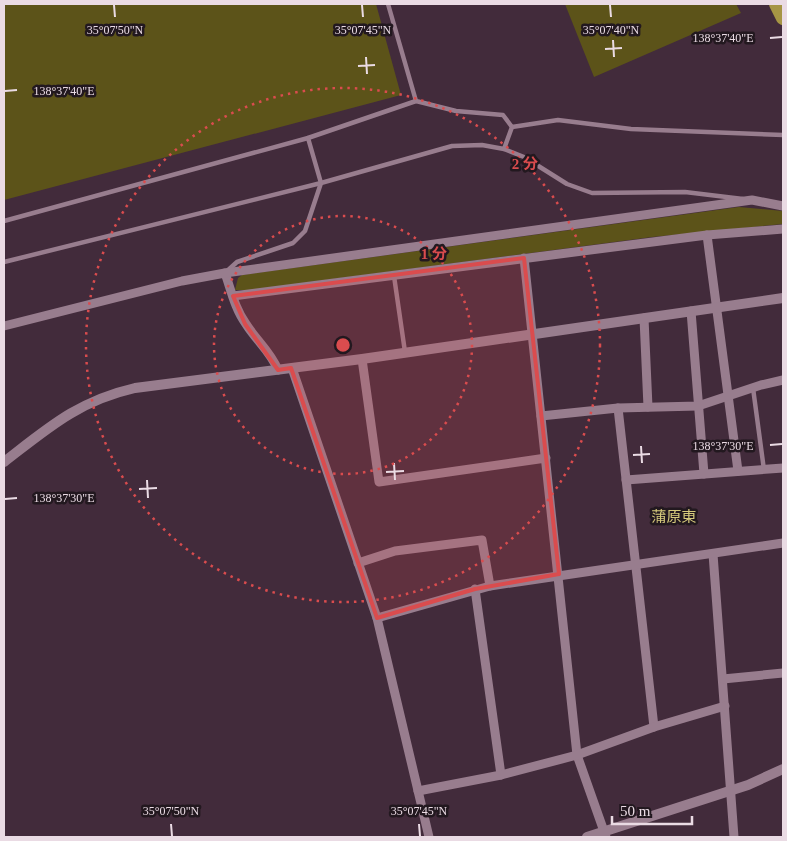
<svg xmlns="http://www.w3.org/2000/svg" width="787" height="841" viewBox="0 0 787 841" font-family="'Times New Roman','Noto Sans JP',serif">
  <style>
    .green { fill: #5c5319 }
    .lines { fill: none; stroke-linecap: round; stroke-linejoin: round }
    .service { stroke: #987d8e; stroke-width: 4.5 }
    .minor { stroke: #987d8e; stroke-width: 9 }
    .tertiary { stroke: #987d8e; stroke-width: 10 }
    .trunk { stroke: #a69544; stroke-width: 14 }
    .marked { fill: #da4c4e; fill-opacity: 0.2; stroke: #da4c4e; stroke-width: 4; stroke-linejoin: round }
    .ticks { fill: none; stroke: #eadbe4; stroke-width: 2 }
    .ring { fill: none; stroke: #da4c4e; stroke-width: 2.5; stroke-dasharray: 2.5 5 }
    .labels { text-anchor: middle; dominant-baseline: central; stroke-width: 5; stroke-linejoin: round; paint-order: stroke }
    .quarter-label { font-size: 15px; fill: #d6ca7c; stroke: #22181f }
    .ticks-label { font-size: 12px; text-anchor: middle; fill: #eadbe4; stroke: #22181f; stroke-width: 5; stroke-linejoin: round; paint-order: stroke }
    .centre { fill: #da4c4e; stroke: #22181f; stroke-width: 2.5 }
    .ring-label { font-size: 15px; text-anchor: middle; font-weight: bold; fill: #da4c4e; stroke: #22181f; stroke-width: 5; stroke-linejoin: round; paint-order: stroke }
  </style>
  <rect width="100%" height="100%" fill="#422b3b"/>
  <g class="green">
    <path d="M4,4H376L401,95L4,200Z"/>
    <path d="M565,4H736L741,13L594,77Z"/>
    <path d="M739,207L783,211V224L652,237L250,290H235L238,278L242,275Z"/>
  </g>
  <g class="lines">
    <g class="service">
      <path d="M388,4L416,101L456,111L503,115L512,127L504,149"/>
      <path d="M512,127L558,120L631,129L783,135"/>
      <path d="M4,221L308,138L416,101"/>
      <path d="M4,262L321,183L452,146L482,145L504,149L524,157L567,184L592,193L685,192L743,199"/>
      <path d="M226,272L237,262L293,243L305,231L321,183L308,138"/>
      <path d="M394,276L405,352"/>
      <path d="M753,388L764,470"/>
    </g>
    <g class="minor">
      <path d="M707,235L738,471"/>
      <path d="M524,258L577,755L606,837"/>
      <path d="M225,273C231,290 235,309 246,324C256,340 271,352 278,370"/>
      <path d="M233,296L707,235L783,229"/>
      <path d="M691,311L704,474"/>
      <path d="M644,318L648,407"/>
      <path d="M4,326L182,281L225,273L752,200L783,206"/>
      <path d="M362,359L379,482L546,458"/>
      <path d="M292,368L377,618L429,837"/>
      <path d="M618,408L654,727"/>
      <path d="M541,416L618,408L698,406L761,385L783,380"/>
      <path d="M626,480L783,468"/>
      <path d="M713,554L734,837"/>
      <path d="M358,563L395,551L482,540L490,586"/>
      <path d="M475,589L501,775"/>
      <path d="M377,618L490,586L783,543"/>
      <path d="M723,679L783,673"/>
      <path d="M418,791L501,775L577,755L654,727L725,706"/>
    </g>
    <g class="tertiary">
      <path d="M4,462C48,428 78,401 135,388L362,359L783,298"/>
      <path d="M587,837L748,785L783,769"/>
    </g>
    <path class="trunk" d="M776,4L783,18"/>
  </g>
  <path class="marked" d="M524,258L559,574L475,589L377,618L291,368L278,370L245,324L233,296Z"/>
  <path class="ticks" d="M114,5L115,17M362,5L363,17M610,5L611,17M770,38L782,37M613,40L614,57M605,49L622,48M366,57L367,74M358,66L375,65M5,91L17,90M770,445L782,444M641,446L642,463M633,455L650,454M394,463L395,480M386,472L404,471M147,480L148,498M139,489L157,488M5,499L17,498M171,824L172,836M419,824L420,836"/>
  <g class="ring">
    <circle cx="343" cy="345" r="129"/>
    <circle cx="343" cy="345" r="257"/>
  </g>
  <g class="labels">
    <g class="quarter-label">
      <text x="674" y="517">蒲原東</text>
    </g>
  </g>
  <g class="ticks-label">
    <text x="115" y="34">35°07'50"N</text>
    <text x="363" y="34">35°07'45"N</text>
    <text x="611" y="34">35°07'40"N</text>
    <text x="723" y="42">138°37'40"E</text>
    <text x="64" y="95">138°37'40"E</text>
    <text x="723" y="450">138°37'30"E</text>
    <text x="64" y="502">138°37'30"E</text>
    <text x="171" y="815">35°07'50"N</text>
    <text x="419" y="815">35°07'45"N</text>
  </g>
  <circle cx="343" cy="345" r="8" class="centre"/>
  <g class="ring-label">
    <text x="525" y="169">2 分</text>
    <text x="434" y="259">1 分</text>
  </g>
  <rect width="787" height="841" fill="none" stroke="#eadbe4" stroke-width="10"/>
  <path d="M612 816v8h80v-8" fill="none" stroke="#eadbe4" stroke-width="2.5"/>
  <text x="620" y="816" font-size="15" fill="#eadbe4" stroke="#22181f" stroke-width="4" paint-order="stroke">50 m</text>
</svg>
